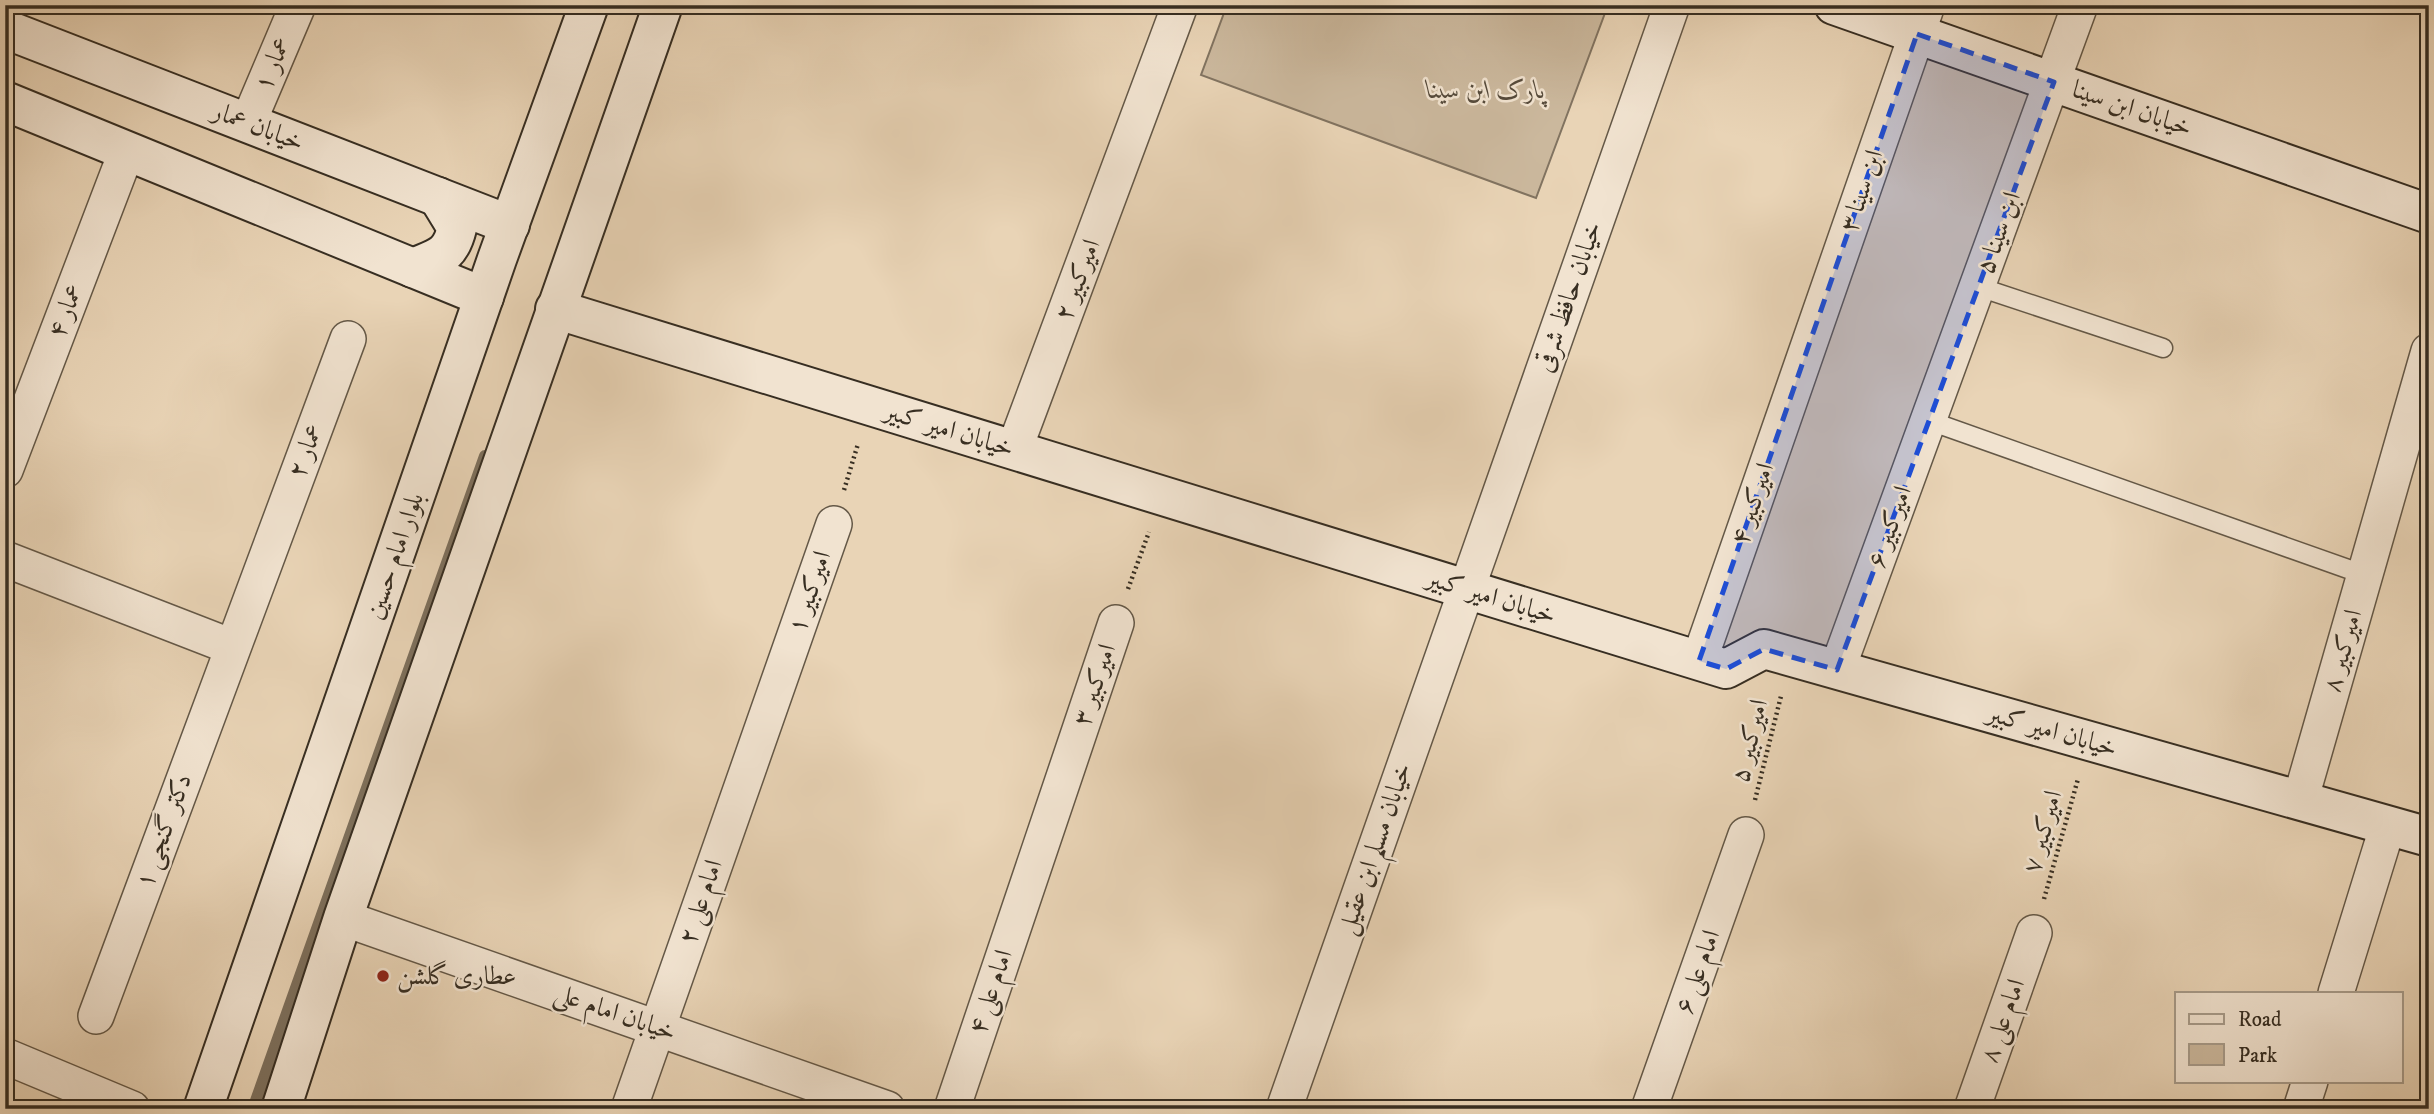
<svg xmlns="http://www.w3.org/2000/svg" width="2434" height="1114" viewBox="0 0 2434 1114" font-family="'IM FELL DW Pica',Amiri,serif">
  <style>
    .green { fill: #cbb89d; stroke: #817360; stroke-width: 2 }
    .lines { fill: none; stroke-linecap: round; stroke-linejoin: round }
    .stream { stroke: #7d705d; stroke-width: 12 }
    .lane-casing { stroke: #645847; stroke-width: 21 }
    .street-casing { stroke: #645847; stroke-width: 38 }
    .secondary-casing { stroke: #372e22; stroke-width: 42 }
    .path { stroke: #372e22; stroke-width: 4.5; stroke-dasharray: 2 3.5; stroke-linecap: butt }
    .lane { stroke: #f1e3d0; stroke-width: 18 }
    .street { stroke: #f1e3d0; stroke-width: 35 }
    .secondary { stroke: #f1e3d0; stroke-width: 38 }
    .marked { fill: #1d4ed8; fill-opacity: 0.2; stroke: #1d4ed8; stroke-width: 5; stroke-dasharray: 14 9; stroke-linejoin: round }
    .poi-dot { fill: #8f2418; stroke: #f1e3d0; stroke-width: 2.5 }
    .labels { text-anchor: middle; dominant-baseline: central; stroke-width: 5; stroke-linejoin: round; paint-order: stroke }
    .street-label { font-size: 26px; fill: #372e22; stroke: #f1e3d0 }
    .park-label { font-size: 26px; font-style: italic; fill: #554a3b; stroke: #f1e3d0 }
    .poi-label { font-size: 26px; fill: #372e22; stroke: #f1e3d0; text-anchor: start }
  </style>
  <rect width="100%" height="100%" fill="#e9d4b6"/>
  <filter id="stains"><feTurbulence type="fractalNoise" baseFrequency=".00286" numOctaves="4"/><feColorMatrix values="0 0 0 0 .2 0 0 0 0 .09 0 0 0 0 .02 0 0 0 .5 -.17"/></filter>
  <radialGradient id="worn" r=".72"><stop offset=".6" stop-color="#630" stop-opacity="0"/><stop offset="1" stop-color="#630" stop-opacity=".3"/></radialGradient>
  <path class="green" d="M1227,5H1608L1536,198L1201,75Z"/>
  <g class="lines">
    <path class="stream" d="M253,1109L485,456"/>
    <defs>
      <g id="lane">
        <path d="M1979,287L2163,348"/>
        <path d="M1930,421L2365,575"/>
      </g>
      <g id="street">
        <path d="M248,123L298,5"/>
        <path d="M1014,450L1180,5"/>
        <path d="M5,470L126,153"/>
        <path d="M5,559L232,647"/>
        <path d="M1699,661L1927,5"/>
        <path d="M1837,670L2080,5"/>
        <path d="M2300,801L2429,351"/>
        <path d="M343,918L887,1109"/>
        <path d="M2336,993L2388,825"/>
        <path d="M96,1016L348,339"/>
        <path d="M5,1056L132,1109"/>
        <path d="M629,1109L834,524"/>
        <path d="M952,1109L1116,623"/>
        <path d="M1284,1109L1672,5"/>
        <path d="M1649,1109L1746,835"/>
        <path d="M1972,1109L2034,933"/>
        <path d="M2301,1109L2310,1081"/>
      </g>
      <g id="secondary">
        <path d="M1834,5L2429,214"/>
        <path d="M5,29L510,225"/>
        <path d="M5,101L484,297"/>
        <path d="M413,268C438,257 450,257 457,228L438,197"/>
        <path d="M555,309L1726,669L1764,649L2429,837"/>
        <path d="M203,1109L497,259L589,5"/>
        <path d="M281,1109L343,918L663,5"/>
      </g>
    </defs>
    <use href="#lane" class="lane-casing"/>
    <use href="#street" class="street-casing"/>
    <use href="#secondary" class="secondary-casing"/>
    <g class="path">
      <path d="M844,490L858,444"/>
      <path d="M1128,589L1149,532"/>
      <path d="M1755,800L1781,696"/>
      <path d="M2044,899L2078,779"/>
    </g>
    <use href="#lane" class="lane"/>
    <use href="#street" class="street"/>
    <use href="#secondary" class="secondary"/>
  </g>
  <path class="marked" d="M1917,34L2054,82L1837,670L1764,649L1726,669L1699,661Z"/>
  <circle class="poi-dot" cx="383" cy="976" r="7"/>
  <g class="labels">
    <g class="street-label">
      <text transform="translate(273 64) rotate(-67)">عمار ۱</text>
      <text transform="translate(2132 109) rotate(19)">خیابان ابن سینا</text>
      <text transform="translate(258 127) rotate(21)">خیابان عمار</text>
      <text transform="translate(1862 191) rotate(-71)">ابن سینا ۳</text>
      <text transform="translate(1999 233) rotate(-70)">ابن سینا ۵</text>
      <text transform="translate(1078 280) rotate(-69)">امیرکبیر ۲</text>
      <text transform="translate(1569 297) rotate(-71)">خیابان حافظ شرقی</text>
      <text transform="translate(66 311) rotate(-69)">عمار ۴</text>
      <text transform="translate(949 430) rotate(17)">خیابان امیر کبیر</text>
      <text transform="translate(306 451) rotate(-69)">عمار ۲</text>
      <text transform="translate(1753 504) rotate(-71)">امیرکبیر ۴</text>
      <text transform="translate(1890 527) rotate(-70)">امیرکبیر ۶</text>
      <text transform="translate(395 556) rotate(-71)">بلوار امام حسین</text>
      <text transform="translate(810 592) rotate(-71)">امیرکبیر ۱</text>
      <text transform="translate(1491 597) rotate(17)">خیابان امیر کبیر</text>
      <text transform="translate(2343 651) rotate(-74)">امیرکبیر ۸</text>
      <text transform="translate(1095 685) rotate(-71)">امیرکبیر ۳</text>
      <text transform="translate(2052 731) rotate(16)">خیابان امیر کبیر</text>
      <text transform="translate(1750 741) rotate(-76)">امیرکبیر ۵</text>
      <text transform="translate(164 831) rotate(-70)">دکتر گنجی ۱</text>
      <text transform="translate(2043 832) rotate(-74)">امیرکبیر ۷</text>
      <text transform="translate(1375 849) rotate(-71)">خیابان مسلم ابن عقیل</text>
      <text transform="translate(701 902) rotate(-71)">امام علی ۲</text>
      <text transform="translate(1698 972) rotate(-70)">امام علی ۶</text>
      <text transform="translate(991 992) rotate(-71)">امام علی ۴</text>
      <text transform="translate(615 1013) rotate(19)">خیابان امام علی</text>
      <text transform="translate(2003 1021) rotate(-70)">امام علی ۸</text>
    </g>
    <g class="park-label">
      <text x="1486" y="90">پارک ابن سینا</text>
    </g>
    <g class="poi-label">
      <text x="397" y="976">عطاری گلشن</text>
    </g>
  </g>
  <rect width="2434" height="1114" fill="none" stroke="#e9d4b6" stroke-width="28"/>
  <rect x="7" y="7" width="2420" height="1100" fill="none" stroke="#372e22" stroke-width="3.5"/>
  <rect x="14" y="14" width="2406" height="1086" fill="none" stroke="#372e22" stroke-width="2"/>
  <rect x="2175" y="992" width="228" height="91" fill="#f1e3d0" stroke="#a79b8a" stroke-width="2"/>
  <rect x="2189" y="1014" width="35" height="10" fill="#f1e3d0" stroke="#a79b8a" stroke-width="2"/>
  <text x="2238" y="1026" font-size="21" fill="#372e22">Road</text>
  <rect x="2189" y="1044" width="35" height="21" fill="#cbb89d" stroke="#a79b8a" stroke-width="2"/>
  <text x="2238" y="1062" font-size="21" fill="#372e22">Park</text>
  <rect width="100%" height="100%" filter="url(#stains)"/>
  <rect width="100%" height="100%" fill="url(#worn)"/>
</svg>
